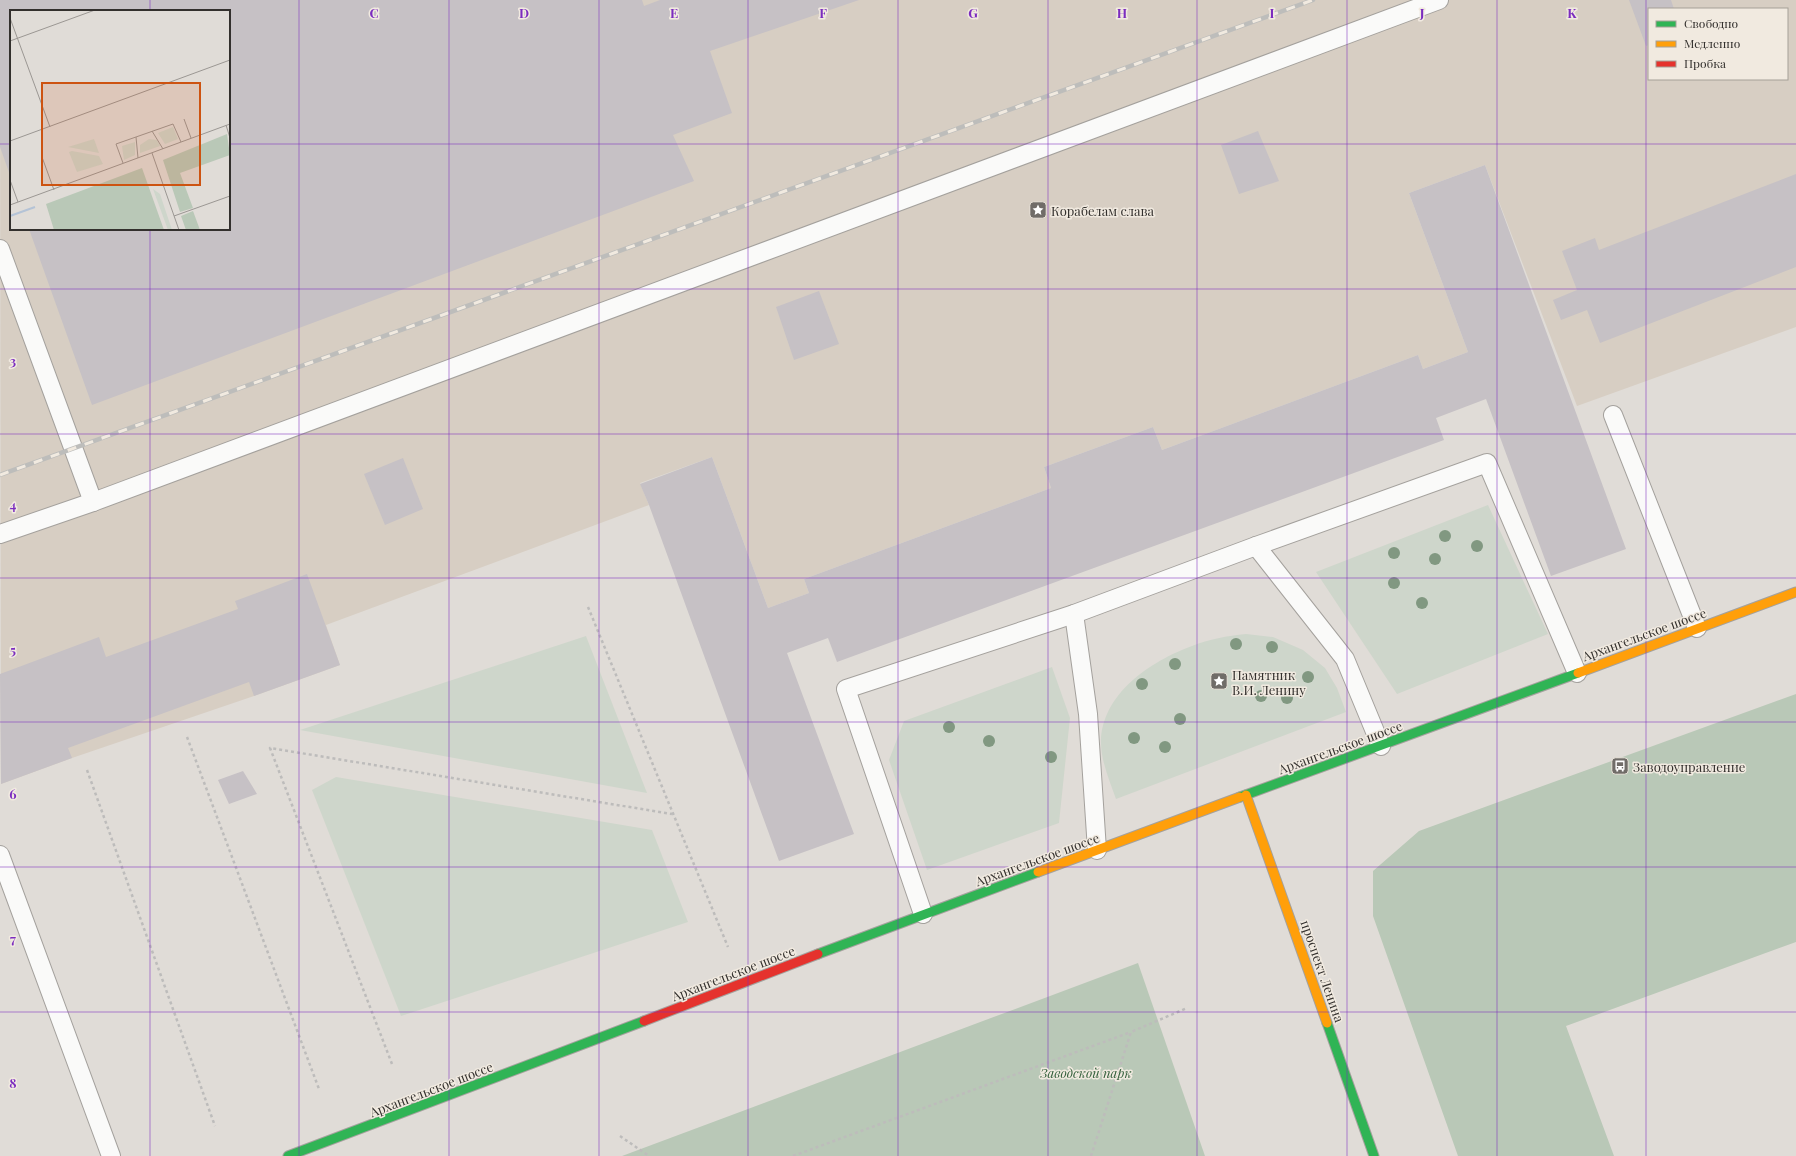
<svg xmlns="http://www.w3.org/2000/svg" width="1796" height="1156" viewBox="0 0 1796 1156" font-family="'Playfair Display',serif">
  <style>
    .built { fill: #d7cec3; fill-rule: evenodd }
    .green { fill: #ced6cb }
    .forest { fill: #b9c8b7 }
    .building { fill: #c6c1c5 }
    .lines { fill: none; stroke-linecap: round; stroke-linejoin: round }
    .lane-casing { stroke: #a4a19d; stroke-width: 20 }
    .fast-casing { stroke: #a4a19d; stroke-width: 11 }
    .slow-casing { stroke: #a4a19d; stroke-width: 11 }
    .jam-casing { stroke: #a4a19d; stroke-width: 11 }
    .path { stroke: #bdbcbb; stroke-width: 2.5; stroke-dasharray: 3 3; stroke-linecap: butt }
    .lane { stroke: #fafaf9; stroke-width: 18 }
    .fast { stroke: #30b455; stroke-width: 9 }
    .slow { stroke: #ff9f0a; stroke-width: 9 }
    .jam { stroke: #e5322d; stroke-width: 9 }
    .rail-casing { stroke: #bdbdbb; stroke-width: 4.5 }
    .rail { stroke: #f1eae0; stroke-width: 3; stroke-dasharray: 9; stroke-linecap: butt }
    .tree { fill: #819881 }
    .grid { fill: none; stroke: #7b2cbf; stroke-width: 1; stroke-opacity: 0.55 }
    .labels { text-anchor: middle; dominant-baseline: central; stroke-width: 3; stroke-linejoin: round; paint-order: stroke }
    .poi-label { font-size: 13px; fill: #33302d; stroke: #f1eae0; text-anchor: start }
    .street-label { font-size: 13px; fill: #33302d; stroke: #f1eae0 }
    .park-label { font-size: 13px; font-style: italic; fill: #33603b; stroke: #f1eae0 }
    .inset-river { fill: none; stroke: #b4c3d6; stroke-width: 2 }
    .inset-road { fill: none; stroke: #9b9793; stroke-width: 1 }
    .view { fill: #cd5311; fill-opacity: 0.15; stroke: #cd5311; stroke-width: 2 }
    .inset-edge { fill: none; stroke: #33302d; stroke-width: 2 }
    .grid-label { font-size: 13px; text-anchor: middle; font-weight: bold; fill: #7b2cbf; stroke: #f1eae0; stroke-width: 3; stroke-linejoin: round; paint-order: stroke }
  </style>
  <rect width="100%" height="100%" fill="#e0dcd7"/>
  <path class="built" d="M0,0H1796V327L1577,406L1485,165L1409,193L1468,352L1423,369L1418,355L1162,450L1153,427L1044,467L1051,488L804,579L809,593L768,608L712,457L640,483L649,505L326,625L340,665L254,696L72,758L1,784ZM1649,9H1787V79H1649ZM11,11H229V229H11Z"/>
  <g class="green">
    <path d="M1488,505L1548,634L1397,694L1316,572Z"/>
    <path d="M1246,634L1273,637L1303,650L1325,668L1337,688L1346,712L1116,799C1110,782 1101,761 1101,743C1101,694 1151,661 1192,646C1209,639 1227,636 1246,634Z"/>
    <path d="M586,636L647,793L300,730Z"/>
    <path d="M1052,667L1070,718L1059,823L927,870L889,760L904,721Z"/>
    <path d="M336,777L652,830L688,922L401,1016L312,790Z"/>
  </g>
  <g class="forest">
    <path d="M1796,694V942L1566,1026L1614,1156H1458L1373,916V871L1419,831Z"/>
    <path d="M1138,963L1205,1156H622Z"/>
  </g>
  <g class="building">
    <path d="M0,0H642L644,6L660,0H859L710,51L732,113L673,135L694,181L92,405L29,229H229V11H11V178L0,147Z"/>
    <path d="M1629,0H1671L1674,9H1649V45L1646,46Z"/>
    <path d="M1258,131L1279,181L1239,194L1221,145Z"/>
    <path d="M1485,165L1626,549L1551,576L1486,399L1436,418L1444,440L837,662L828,638L787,653L854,834L779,861L649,505L640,484L712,457L768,608L809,593L804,579L1051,488L1044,467L1153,427L1162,450L1418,355L1423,369L1468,352L1409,193Z"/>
    <path d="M1796,174V267L1600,343L1587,310L1561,320L1553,300L1577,290L1562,251L1595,238L1599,250Z"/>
    <path d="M819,291L839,344L794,360L776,307Z"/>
    <path d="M403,458L423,509L385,525L364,474Z"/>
    <path d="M307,574L340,665L254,696L249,682L68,748L72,758L1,784L0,674L99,637L106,657L238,609L235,601Z"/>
    <path d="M243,771L257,794L229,804L218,780Z"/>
  </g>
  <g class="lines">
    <defs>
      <g id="lane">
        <path d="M0,249L93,502"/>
        <path d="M1613,415L1697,628"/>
        <path d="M0,534L93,502L1439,0"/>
        <path d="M1256,546L1345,659L1381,746"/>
        <path d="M1074,614L1088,714L1097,850"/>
        <path d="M0,855L111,1156"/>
        <path d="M923,914L846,689L1074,614L1256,546L1487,463L1577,673"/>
      </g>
      <g id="fast">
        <path d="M1240,797L1578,673"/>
        <path d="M818,954L1038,872"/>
        <path d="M1327,1023L1374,1156"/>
        <path d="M288,1156L644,1021"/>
      </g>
      <g id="slow">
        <path d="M1578,673L1796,592"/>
        <path d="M1246,795L1327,1023"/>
        <path d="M1038,872L1240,797"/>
      </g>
      <path id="jam" d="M644,1021L818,954"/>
    </defs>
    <use href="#lane" class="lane-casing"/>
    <use href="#fast" class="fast-casing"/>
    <use href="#slow" class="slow-casing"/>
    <use href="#jam" class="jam-casing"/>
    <g class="path">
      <path d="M588,607L728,947"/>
      <path d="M187,737L319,1089"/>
      <path d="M87,770L215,1126"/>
      <path d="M392,1064L270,748L672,814"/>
      <path d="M620,1136L649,1156"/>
      <path d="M793,1156L1131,1032"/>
      <path d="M1091,1156L1131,1032L1187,1008"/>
    </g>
    <use href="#lane" class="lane"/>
    <use href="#fast" class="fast"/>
    <use href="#slow" class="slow"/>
    <use href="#jam" class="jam"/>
    <defs>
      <path id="rail" d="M0,475L1313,0"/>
    </defs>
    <use href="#rail" class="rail-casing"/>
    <use href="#rail" class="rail"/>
  </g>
  <g class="tree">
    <circle cx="1445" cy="536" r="6"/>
    <circle cx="1477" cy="546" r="6"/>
    <circle cx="1394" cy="553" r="6"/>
    <circle cx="1435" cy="559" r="6"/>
    <circle cx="1394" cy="583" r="6"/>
    <circle cx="1422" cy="603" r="6"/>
    <circle cx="1236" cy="644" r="6"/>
    <circle cx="1272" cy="647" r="6"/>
    <circle cx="1175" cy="664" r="6"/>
    <circle cx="1308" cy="677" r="6"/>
    <circle cx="1142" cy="684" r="6"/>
    <circle cx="1261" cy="696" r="6"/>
    <circle cx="1287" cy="698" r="6"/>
    <circle cx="1180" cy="719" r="6"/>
    <circle cx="949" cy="727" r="6"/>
    <circle cx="1134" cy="738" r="6"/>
    <circle cx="989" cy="741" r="6"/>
    <circle cx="1165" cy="747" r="6"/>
    <circle cx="1051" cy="757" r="6"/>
  </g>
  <path class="grid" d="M150,0V11M299,0V1156M449,0V1156M599,0V1156M748,0V1156M898,0V1156M1048,0V1156M1197,0V1156M1347,0V1156M1497,0V1156M1646,0V1156M0,144H11M229,144H1796M150,229V1156M0,289H1796M0,434H1796M0,578H1796M0,722H1796M0,867H1796M0,1012H1796"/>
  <defs>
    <symbol id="sight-square" viewBox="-11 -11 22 22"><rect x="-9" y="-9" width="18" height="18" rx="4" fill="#706c68" stroke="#f1eae0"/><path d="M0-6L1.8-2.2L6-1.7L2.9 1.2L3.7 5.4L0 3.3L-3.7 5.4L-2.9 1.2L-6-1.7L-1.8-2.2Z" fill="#fff"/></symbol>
    <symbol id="bus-square" viewBox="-11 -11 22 22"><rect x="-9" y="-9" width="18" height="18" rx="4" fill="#706c68" stroke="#f1eae0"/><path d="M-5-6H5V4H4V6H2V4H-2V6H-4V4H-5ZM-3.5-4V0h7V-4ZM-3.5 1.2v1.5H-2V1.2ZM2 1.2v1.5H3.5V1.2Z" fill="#fff"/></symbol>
  </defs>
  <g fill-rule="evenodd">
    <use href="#sight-square" x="1028" y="200" width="20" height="20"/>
    <use href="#sight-square" x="1209" y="671" width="20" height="20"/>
    <use href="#bus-square" x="1610" y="756" width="20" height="20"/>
  </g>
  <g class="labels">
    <g class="poi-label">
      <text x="1051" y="210">Корабелам слава</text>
      <text x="1232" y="674">Памятник<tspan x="1232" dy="15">В.И. Ленину</tspan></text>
      <text x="1633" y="766">Заводоуправление</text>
    </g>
    <g class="street-label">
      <text transform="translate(1644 634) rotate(-20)">Архангельское шоссе</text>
      <text transform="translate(1340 747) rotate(-20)">Архангельское шоссе</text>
      <text transform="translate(1037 859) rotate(-20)">Архангельское шоссе</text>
      <text transform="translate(1323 971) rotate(71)">проспект Ленина</text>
      <text transform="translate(733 973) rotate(-21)">Архангельское шоссе</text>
      <text transform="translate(431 1089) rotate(-21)">Архангельское шоссе</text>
    </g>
    <g class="park-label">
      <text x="1086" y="1072">Заводской парк</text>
    </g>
  </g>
  <g transform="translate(10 10)">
    <rect width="220" height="220" fill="#e0dcd7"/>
    <path d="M163,117L168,129L155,134L148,123ZM84,129L89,143L58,137ZM139,129L147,130L150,136L130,143V135ZM125,132V145L114,150L112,136ZM62,141L89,146L93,154L67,162L59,142ZM143,179L150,184L162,220H158Z" fill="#ced6cb"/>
    <path d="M217,124L220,145L170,163L183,198L170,202L153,150ZM132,158L154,220H44L36,194ZM183,201L190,220H176L171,206Z" fill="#b9c8b7"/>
    <path class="inset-river" d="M0,206L25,197"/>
    <path class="inset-road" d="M0,8L40,117M0,31L85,0M174,109L181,128M216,115L220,128M142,121L153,139M126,127L128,148M0,131L220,50M142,143L169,220M32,147L44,180M113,153L106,134L163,114L171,132M0,170L8,192M0,195L220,114M164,206L220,186"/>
    <path class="view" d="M32,73H190V175H32Z"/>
    <rect width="220" height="220" class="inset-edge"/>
  </g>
  <g class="grid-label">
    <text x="374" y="18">C</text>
    <text x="524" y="18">D</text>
    <text x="674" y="18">E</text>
    <text x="823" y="18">F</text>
    <text x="973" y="18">G</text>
    <text x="1122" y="18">H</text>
    <text x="1272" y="18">I</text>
    <text x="1422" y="18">J</text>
    <text x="1572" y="18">K</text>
    <text x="13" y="366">3</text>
    <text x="13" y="510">4</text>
    <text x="13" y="655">5</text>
    <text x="13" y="799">6</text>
    <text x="13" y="944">7</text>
    <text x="13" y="1088">8</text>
  </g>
  <rect x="1648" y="8" width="140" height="72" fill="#f1eae0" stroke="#a5a098"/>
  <rect x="1656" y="21" width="20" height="6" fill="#30b455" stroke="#a5a098"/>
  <text x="1684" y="28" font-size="12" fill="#33302d">Свободно</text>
  <rect x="1656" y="41" width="20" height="6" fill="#ff9f0a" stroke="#a5a098"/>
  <text x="1684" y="48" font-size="12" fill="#33302d">Медленно</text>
  <rect x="1656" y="61" width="20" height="6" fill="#e5322d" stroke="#a5a098"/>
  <text x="1684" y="68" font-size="12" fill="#33302d">Пробка</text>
</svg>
